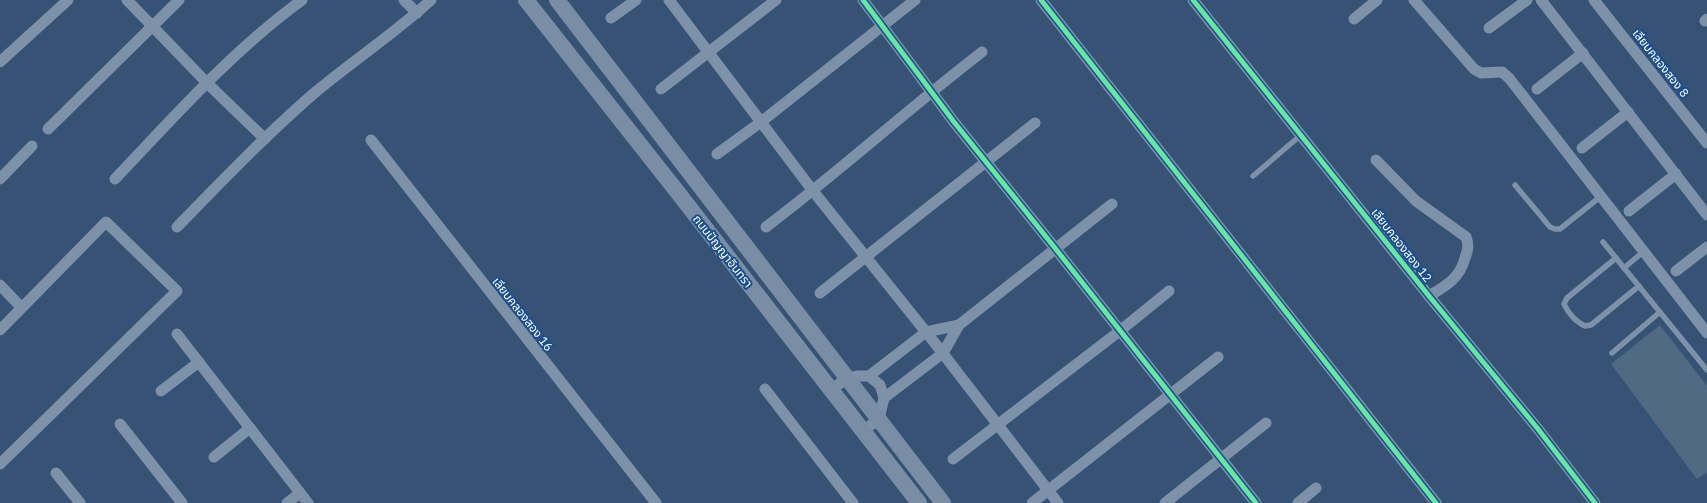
<svg xmlns="http://www.w3.org/2000/svg" width="1707" height="503" viewBox="0 0 1707 503" font-family="'IBM Plex Sans','Noto Sans Thai',sans-serif">
  <style>
    .building { fill: #526984 }
    .lines { fill: none; stroke-linecap: round; stroke-linejoin: round }
    .lane { stroke: #7d92a8; stroke-width: 5.5 }
    .street { stroke: #7d92a8; stroke-width: 11 }
    .secondary { stroke: #798da4; stroke-width: 16 }
    .cycleway-casing { stroke: #1b4f8f; stroke-width: 8 }
    .cycleway { stroke: #66e7a1; stroke-width: 5 }
    .labels { text-anchor: middle; dominant-baseline: central; stroke-width: 4; stroke-linejoin: round; paint-order: stroke }
    .street-label { font-size: 12px; fill: #fff; stroke: #1b4f8f }
  </style>
  <rect width="100%" height="100%" fill="#365274"/>
  <path class="building" d="M1660,325L1707,386V472L1697,479L1611,364Z"/>
  <g class="lines">
    <g class="lane">
      <path d="M1253,176L1301,135"/>
      <path d="M1515,185L1550,227L1555,229H1560L1600,197"/>
      <path d="M1603,242L1707,370"/>
      <path d="M1616,258L1567,298L1564,304C1568,313 1576,322 1585,326L1591,325L1639,286"/>
      <path d="M1624,268L1643,252"/>
      <path d="M1612,353L1660,312"/>
    </g>
    <g class="street">
      <path d="M127,0L207,83L265,139"/>
      <path d="M404,0L417,13"/>
      <path d="M669,0L813,191L934,342L1058,503"/>
      <path d="M863,0L954,122L1055,248L1256,503"/>
      <path d="M1041,0L1436,503"/>
      <path d="M1193,0L1429,296L1538,429L1595,503"/>
      <path d="M1414,0L1474,69L1481,73L1502,72L1509,78L1707,333"/>
      <path d="M1541,0L1707,215"/>
      <path d="M1594,0L1707,143"/>
      <path d="M611,18L636,0"/>
      <path d="M1354,19L1377,0"/>
      <path d="M1705,21L1707,19"/>
      <path d="M1489,28L1527,0"/>
      <path d="M0,62L68,0"/>
      <path d="M661,89L776,0"/>
      <path d="M1537,89L1583,53"/>
      <path d="M48,129L179,0"/>
      <path d="M371,140L656,503"/>
      <path d="M1582,148L1628,112"/>
      <path d="M717,154L761,122L915,0"/>
      <path d="M1376,160L1416,201L1466,237C1469,245 1468,250 1465,258C1460,278 1446,286 1429,296"/>
      <path d="M0,179L32,146"/>
      <path d="M115,179C174,117 232,51 302,0"/>
      <path d="M1629,211L1676,174"/>
      <path d="M177,227C221,182 265,136 312,95C351,62 394,34 431,0"/>
      <path d="M766,227C840,171 908,109 982,52"/>
      <path d="M1676,271L1707,247"/>
      <path d="M0,285L21,307"/>
      <path d="M820,293L1035,123"/>
      <path d="M0,330L106,222L177,291L0,464"/>
      <path d="M177,334L308,503"/>
      <path d="M869,376L926,332L959,325"/>
      <path d="M765,389L853,503"/>
      <path d="M831,390L847,378L858,376H869L880,385L884,398L879,419L863,431"/>
      <path d="M161,391L199,362"/>
      <path d="M884,398L943,353L959,325L1112,204"/>
      <path d="M120,424L182,503"/>
      <path d="M214,457L250,428"/>
      <path d="M953,459L1121,330L1169,291"/>
      <path d="M56,473L80,503"/>
      <path d="M287,503L300,493"/>
      <path d="M1032,503L1218,357"/>
      <path d="M1165,503L1266,423"/>
      <path d="M1298,503L1316,488"/>
    </g>
    <g class="secondary">
      <path d="M526,0L679,194L919,503"/>
      <path d="M557,0L943,503"/>
    </g>
    <defs>
      <g id="cycleway">
        <path d="M863,0L954,122L1055,248L1256,503"/>
        <path d="M1041,0L1436,503"/>
        <path d="M1193,0L1429,296L1538,429L1595,503"/>
      </g>
    </defs>
    <use href="#cycleway" class="cycleway-casing"/>
    <use href="#cycleway" class="cycleway"/>
  </g>
  <g class="labels">
    <g class="street-label">
      <text transform="translate(1661 63) rotate(52)">เลียบคลองสอง 8</text>
      <text transform="translate(1402 245) rotate(52)">เลียบคลองสอง 12</text>
      <text transform="translate(723 251) rotate(52)">ถนนปัญญาอินทรา</text>
      <text transform="translate(523 314) rotate(52)">เลียบคลองสอง 16</text>
    </g>
  </g>
</svg>
